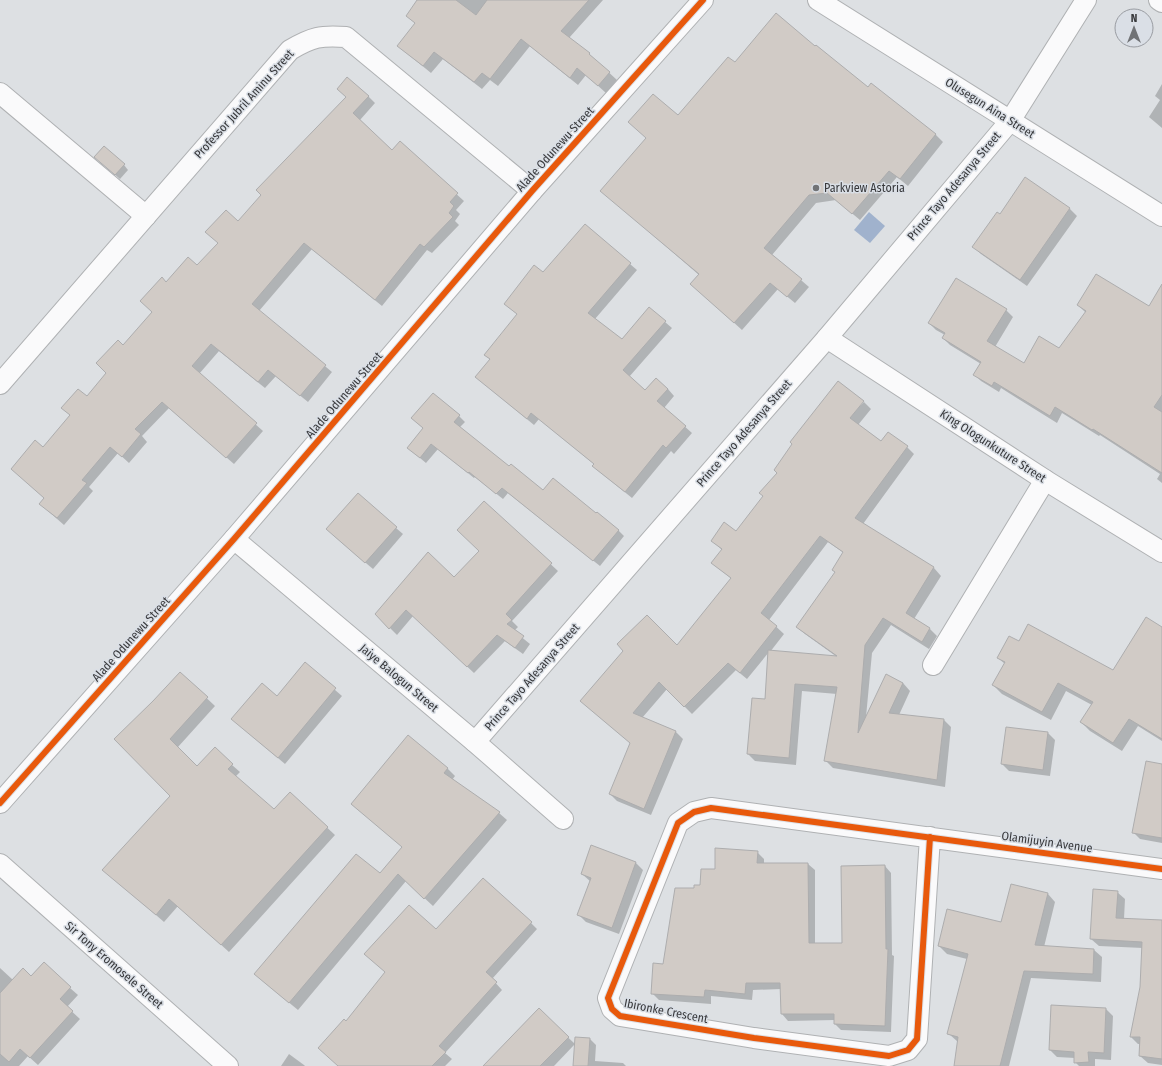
<svg xmlns="http://www.w3.org/2000/svg" width="1162" height="1066" viewBox="0 0 1162 1066" font-family="'Fira Sans Condensed',sans-serif">
  <style>
    .water { fill: #a0b2cd }
    .shadow { fill: #0003; fill-rule: evenodd }
    .building { fill: #d1cbc6; stroke: #adadae }
    .lines { fill: none; stroke-linecap: round; stroke-linejoin: round }
    .street-casing { stroke: #afb1b3; stroke-width: 22 }
    .street { stroke: #fafafb; stroke-width: 20 }
    .cycleway-casing { stroke: #dadfe6; stroke-width: 8 }
    .cycleway { stroke: #e8590c; stroke-width: 6 }
    .poi-dot { fill: #717376; stroke: #dadfe6; stroke-width: 1.5 }
    .labels { text-anchor: middle; dominant-baseline: central; stroke-width: 3; stroke-linejoin: round; paint-order: stroke }
    .street-label { font-size: 12px; fill: #37383b; stroke: #dadfe6 }
    .poi-label { font-size: 12px; fill: #37383b; stroke: #dadfe6; text-anchor: start }
  </style>
  <rect width="100%" height="100%" fill="#dde0e3"/>
  <path class="water" d="M869,212L885,226L870,243L854,230Z"/>
  <g class="shadow">
    <path d="M419,0H603L569,38L589,54L617,80L606,93L586,75L578,85L530,46L498,86L490,80L482,89L443,59L431,73L398,46L416,24L408,16Z"/>
    <path d="M815,48L868,89L936,135L943,142L908,186L897,177L860,220L836,200L816,203L772,255L809,287L795,303L778,289L742,330L691,284L699,275L602,191L735,64Z"/>
    <path d="M1162,84V128L1149,117L1160,100L1155,96Z"/>
    <path d="M368,96L375,103L360,120L392,152L400,143L464,201L456,210L460,214L455,221L459,225L432,253L427,250L382,306L312,249L259,311L332,372L308,402L276,376L265,388L219,351L199,374L263,431L234,464L169,408L142,436L147,442L129,463L118,453L89,487L93,491L64,525L48,511L45,498L12,469L43,448L71,416L63,408L87,398L108,373L123,347L153,312L166,283L197,267L238,222Z"/>
    <path d="M100,162L124,165L128,170L120,179Z"/>
    <path d="M1025,179L1070,209L1077,216L1027,286L981,254L974,247L1000,215Z"/>
    <path d="M630,264L637,270L595,319L622,340L665,322L672,328L629,377L645,391L668,389L674,396L664,408L692,433L674,454L671,451L632,498L600,472L593,466L594,464L539,419L534,425L476,377L491,360L485,355L518,315L505,304L543,274Z"/>
    <path d="M956,279L1006,310L1013,317L995,347L1024,364L1059,349L1086,313L1078,305L1149,307L1162,286V483L1157,479L1160,474L1100,435L1099,436L1062,413L1057,423L1001,388L999,392L981,381L974,374L981,364L950,345L943,338L945,335L936,330L929,323Z"/>
    <path d="M864,402L871,409L858,425L882,442L907,447L914,454L863,524L934,568L941,576L914,619L930,629L937,636L929,649L891,625L872,653L866,717L887,676L903,683L910,691L899,715L944,720L951,727L945,787L833,768L825,760L837,694L802,691L796,765L755,761L748,754L765,700L769,652L747,679L736,670L692,714L667,689L642,718L676,732L683,739L651,815L617,801L610,794L631,743L589,708L677,647L732,579L712,563L722,550L712,540L736,532ZM828,542L844,553L836,573L797,627L805,634L837,657L770,652L784,634L769,620Z"/>
    <path d="M459,416L465,422L459,428L509,468L543,491L618,530L624,536L600,566L508,493L503,499L475,477L474,478L438,449L426,463L408,448L424,429L412,418Z"/>
    <path d="M484,502L558,571L512,621L518,627L514,631L530,644L523,654L505,641L474,673L413,616L397,635L376,614L454,578L480,551Z"/>
    <path d="M396,528L403,534L373,569L334,536Z"/>
    <path d="M1162,628V741L1138,726L1122,751L1090,731L1081,722L1092,705L1066,691L1051,720L1002,694L993,685L1005,664L998,658L1019,642L1113,671Z"/>
    <path d="M305,664L342,696L285,764L240,726L277,697Z"/>
    <path d="M180,673L215,706L178,747L198,767L232,765L240,772L235,777L274,811L290,793L335,835L229,952L178,906L164,922L104,870L171,796L154,702Z"/>
    <path d="M1048,733L1055,740L1050,776L1009,771L1002,764Z"/>
    <path d="M1162,765V843L1140,839L1133,832Z"/>
    <path d="M447,768L455,776L452,780L499,813L507,820L433,906L406,881L298,1010L264,982L380,874L403,847L352,804Z"/>
    <path d="M592,847L636,863L643,870L619,934L586,922L579,915L591,882L582,874Z"/>
    <path d="M757,852L764,859V864H808L815,870V944H843L885,866L891,873L892,955L894,956L891,1032L841,1030L835,1024V1020L788,1021L782,1014L781,989L753,990L752,1000L711,996V1004L659,1000L652,993L695,888L701,886L716,870Z"/>
    <path d="M1117,892L1125,899L1124,919L1162,921V1065L1148,1063L1140,1056L1141,1044H1138L1131,1037L1141,987L1143,948L1099,946L1091,939Z"/>
    <path d="M1048,894L1055,902L1044,947L1094,950L1102,957L1101,982L1031,978L1009,1066H955L958,1042L949,1034L967,959L947,954L939,946L1002,924Z"/>
    <path d="M531,923L537,929L492,979L502,990L445,1053L452,1059L445,1066H338L346,1022L436,930Z"/>
    <path d="M0,968L13,980L31,977L70,988L78,995L67,1007L80,1019L38,1065L28,1056L19,1066H0Z"/>
    <path d="M1106,1009L1113,1016L1111,1060L1095,1059V1066H1079L1075,1062V1058L1057,1057L1050,1050Z"/>
    <path d="M539,1010L575,1044L554,1066H484Z"/>
    <path d="M589,1038L596,1045L595,1061L623,1063L626,1066H574Z"/>
    <path d="M289,1054L304,1065L305,1066H281Z"/>
  </g>
  <g class="building">
    <path d="M417,0H456L476,15L487,0H589L561,31L590,53L589,54L610,72L598,86L577,68L570,78L521,39L490,79L482,73L474,82L434,52L423,66L397,46L415,23L406,16Z"/>
    <path d="M776,13L815,46L816,45L868,87L871,83L936,134L900,179L889,171L852,214L827,193L809,195L764,248L802,279L787,297L770,283L734,323L690,284L699,274L600,191L646,138L628,122L653,94L678,115L728,57L735,62Z"/>
    <path d="M347,77L369,96L353,113L392,150L400,141L458,193L450,202L454,206L449,213L453,217L424,247L420,244L375,300L304,243L252,304L326,365L300,396L268,370L258,382L211,344L192,366L257,423L226,458L162,402L135,429L141,434L122,457L110,447L82,480L87,483L57,518L39,504L44,498L11,469L35,440L43,447L70,415L61,408L78,389L87,396L106,373L96,363L118,340L123,345L152,312L140,301L162,277L166,282L188,257L197,265L218,243L205,232L226,210L238,221L261,195L256,190L346,97L337,89Z"/>
    <path d="M104,146L125,164L115,175L94,157Z"/>
    <path d="M1025,177L1070,208L1020,280L972,247L997,212L1000,214Z"/>
    <path d="M585,224L631,263L588,313L622,339L649,307L666,321L623,370L645,390L656,378L668,389L657,401L686,426L666,448L663,445L625,492L592,466L594,464L531,413L527,419L475,377L490,359L484,355L517,314L504,304L534,265L543,272Z"/>
    <path d="M1096,274L1149,306L1162,284V395L1154,407L1162,412V473L1093,429L1092,430L1055,407L1050,416L994,382L992,386L973,375L981,362L942,338L945,333L928,323L956,278L1007,309L987,341L1024,363L1039,336L1059,348L1086,311L1077,305Z"/>
    <path d="M838,381L864,401L850,418L881,441L888,432L908,446L855,518L934,567L906,613L930,628L922,642L883,618L865,645L858,733L886,674L903,683L889,713L944,719L937,780L824,761L837,687L795,684L789,758L747,754L752,698L765,699L768,650L837,656L796,627L835,572L832,570L843,552L820,536L761,613L777,626L740,673L728,663L684,707L659,682L633,713L676,731L644,809L609,794L630,743L580,701L623,651L617,644L647,615L677,645L731,578L711,563L722,549L711,541L724,522L736,531L763,496L759,493L777,473L774,470L792,444L790,442Z"/>
    <path d="M433,393L460,415L454,422L509,466L511,464L543,490L553,478L596,513L597,512L619,530L593,561L502,488L496,494L469,472L468,473L431,444L420,458L407,448L423,428L411,418Z"/>
    <path d="M358,493L397,527L365,563L326,529Z"/>
    <path d="M484,501L552,563L506,614L512,620L507,624L524,636L515,648L497,635L467,667L406,610L389,629L375,614L428,552L454,577L479,551L457,530Z"/>
    <path d="M1146,617L1162,627V739L1129,719L1113,743L1080,722L1093,702L1058,683L1042,712L992,685L1005,662L997,658L1009,636L1019,641L1028,624L1113,670Z"/>
    <path d="M305,662L336,688L278,758L231,719L262,683L277,696Z"/>
    <path d="M180,672L208,697L170,739L197,766L215,747L233,764L228,769L274,809L290,792L328,827L221,945L169,899L156,915L102,870L170,796L114,739L153,701Z"/>
    <path d="M1006,727L1048,732L1043,770L1001,764Z"/>
    <path d="M408,735L448,768L444,773L500,812L424,899L398,874L289,1003L254,974L356,854L380,873L402,847L351,804Z"/>
    <path d="M1146,761L1162,764V838L1132,833Z"/>
    <path d="M591,845L636,862L612,928L577,915L591,878L581,874Z"/>
    <path d="M715,848L758,851L757,863H808L809,943H842L841,866L885,865L886,949H888L885,1026L834,1024V1014H781L780,983H746L745,994L705,990L704,997L651,994L653,963L663,964L675,888H694V885H700L701,869H715Z"/>
    <path d="M483,878L532,922L486,972L497,982L439,1046L446,1052L432,1066H338L318,1048L344,1019L346,1021L385,972L364,954L409,905L436,929Z"/>
    <path d="M1011,884L1048,893L1035,945L1094,949L1093,974L1024,971L1000,1066H954L958,1037L947,1034L968,954L938,946L947,909L1001,922Z"/>
    <path d="M1093,889L1118,891L1116,918L1162,920V1059L1139,1056L1140,1037H1130L1140,987L1142,942L1090,939Z"/>
    <path d="M44,962L71,987L60,999L73,1011L30,1058L20,1049L9,1062L0,1054V993L23,968L31,976Z"/>
    <path d="M1051,1005L1106,1008L1104,1053L1088,1052L1089,1062L1074,1063V1052L1049,1050Z"/>
    <path d="M539,1008L569,1037L540,1066H483Z"/>
    <path d="M575,1037L590,1038L588,1066H573Z"/>
  </g>
  <g class="lines">
    <defs>
      <g id="street">
        <path d="M818,0L1162,216"/>
        <path d="M1159,0L1162,2"/>
        <path d="M0,93L146,216"/>
        <path d="M827,338L1045,480L1162,552"/>
        <path d="M0,384L290,50C312,37 321,35 346,37L532,191"/>
        <path d="M234,539L475,742L563,819"/>
        <path d="M933,665L1045,480"/>
        <path d="M475,742L827,338L1010,121L1086,0"/>
        <path d="M0,803L234,539L532,191L703,0"/>
        <path d="M930,837L917,1039L908,1050L889,1056L754,1038L620,1016L612,1009L608,998L678,823L694,812L711,808L1162,869"/>
        <path d="M0,864L228,1066"/>
      </g>
    </defs>
    <use href="#street" class="street-casing"/>
    <use href="#street" class="street"/>
    <defs>
      <g id="cycleway">
        <path d="M0,803L234,539L532,191L703,0"/>
        <path d="M930,837L917,1039L908,1050L889,1056L754,1038L620,1016L612,1009L608,998L678,823L694,812L711,808L1162,869"/>
      </g>
    </defs>
    <use href="#cycleway" class="cycleway-casing"/>
    <use href="#cycleway" class="cycleway"/>
  </g>
  <circle class="poi-dot" cx="816" cy="188" r="4"/>
  <g class="labels">
    <g class="street-label">
      <text transform="translate(244 104) rotate(-48)">Professor Jubril Aminu Street</text>
      <text transform="translate(990 108) rotate(32)">Olusegun Aina Street</text>
      <text transform="translate(555 149) rotate(-48)">Alade Odunewu Street</text>
      <text transform="translate(954 186) rotate(-50)">Prince Tayo Adesanya Street</text>
      <text transform="translate(344 395) rotate(-49)">Alade Odunewu Street</text>
      <text transform="translate(744 433) rotate(-49)">Prince Tayo Adesanya Street</text>
      <text transform="translate(993 446) rotate(33)">King Ologunkuture Street</text>
      <text transform="translate(131 639) rotate(-48)">Alade Odunewu Street</text>
      <text transform="translate(532 677) rotate(-49)">Prince Tayo Adesanya Street</text>
      <text transform="translate(399 678) rotate(40)">Jaiye Balogun Street</text>
      <text transform="translate(1047 842) rotate(8)">Olamijuyin Avenue</text>
      <text transform="translate(114 965) rotate(41)">Sir Tony Eromosele Street</text>
      <text transform="translate(666 1011) rotate(11)">Ibironke Crescent</text>
    </g>
    <g class="poi-label">
      <text x="824" y="188">Parkview Astoria</text>
    </g>
  </g>
  <g transform="translate(1134 28)"><circle r="19" fill="#dadfe6" stroke="#999ca2"/>
  <path d="M0-3L7 15L0 10L-7 15Z" fill="#717376"/>
  <text y="-6" font-size="11" font-weight="bold" text-anchor="middle" fill="#37383b">N</text>
  </g>
</svg>
